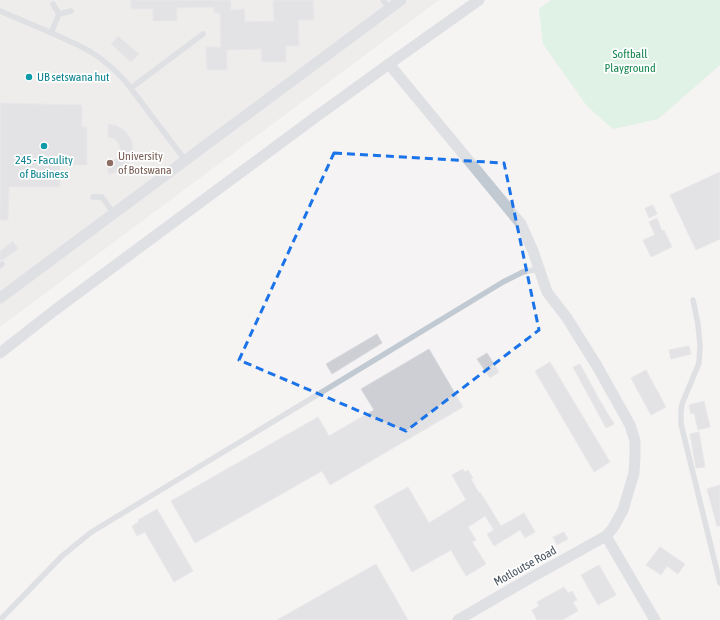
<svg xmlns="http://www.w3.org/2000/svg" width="720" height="620" viewBox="0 0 720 620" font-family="'Asap Condensed',sans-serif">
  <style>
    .education { fill: #e6e4e5 }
    .green { fill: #c3f1d5 }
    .building { fill: #cdcfd5; stroke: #d7d9de }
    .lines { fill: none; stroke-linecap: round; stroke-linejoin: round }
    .lane { stroke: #c1cad2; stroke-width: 5.5 }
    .street { stroke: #c1cad2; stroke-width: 11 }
    .marked { fill: none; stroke: #1a73e8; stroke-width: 3; stroke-dasharray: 8 5; stroke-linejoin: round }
    .culture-dot { fill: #0f9aa8; stroke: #fff; stroke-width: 1.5 }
    .education-dot { fill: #8d6e63; stroke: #fff; stroke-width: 1.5 }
    .labels { text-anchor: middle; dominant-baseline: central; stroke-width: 3.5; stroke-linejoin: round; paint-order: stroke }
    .park-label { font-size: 12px; fill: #17864f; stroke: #fff }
    .culture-label { font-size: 12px; fill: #0d838f; stroke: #fff; text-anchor: start }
    .education-label { font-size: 12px; fill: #785e54; stroke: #fff; text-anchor: start }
    .street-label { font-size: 12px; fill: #4a5661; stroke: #fff }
  </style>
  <rect width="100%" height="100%" fill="#f5f3f3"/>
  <path class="education" d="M0,0H439L0,327Z"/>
  <path class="green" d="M551,0H720V65L658,119L613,129L587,106L543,44L539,9Z"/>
  <g class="building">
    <path d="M131,0H231V10L245,9V22L274,21L273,0H313L314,20H298L299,46H286V62H262L261,49L227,50V70H207L206,47H221L220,13H214V7L177,8V21H153V9H131Z"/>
    <path d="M118,36L139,54L131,62L111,44Z"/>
    <path d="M0,103L82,105V127H87V165H60V187H9L8,220H0Z"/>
    <path d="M108,124L117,126L125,131L131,139L133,149L131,158L126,166L118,172L108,174V161L113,160L117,158L119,154L120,149L119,144L116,140L112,138L108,137Z"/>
    <path d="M720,172V239L696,250L670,195Z"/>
    <path d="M653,205L657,214L649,218L645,208Z"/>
    <path d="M657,218L662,231L664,230L672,247L651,257L643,240L655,235L649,222Z"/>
    <path d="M13,241L18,249L3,260H0V251Z"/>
    <path d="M377,334L382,343L332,374L326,364Z"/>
    <path d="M689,346L691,354L671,359L669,350Z"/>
    <path d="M429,349L463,407L330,485L322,471L195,543L171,501L318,417L329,436L374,410L361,389Z"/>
    <path d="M487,353L499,372L490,378L477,359Z"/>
    <path d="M550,362L610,462L594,472L535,371Z"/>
    <path d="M580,364L599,399L614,424L606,428L573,367Z"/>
    <path d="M646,370L666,407L651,415L631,378Z"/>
    <path d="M704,401L710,427L698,430L694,413L691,414L689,405Z"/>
    <path d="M699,432L705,467L696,468L690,434Z"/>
    <path d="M463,469L465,472L468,470L473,478L471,479L479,493L480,492L501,526L524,513L535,532L525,538L520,530L494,546L487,534L494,530L485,516L468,527L476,540L472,542L486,564L466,576L451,550L412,572L374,506L408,487L429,523L466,500L452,475Z"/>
    <path d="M720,485V526H717L707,489Z"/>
    <path d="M157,509L193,571L174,582L145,532L137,536L132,526L139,522L138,520Z"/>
    <path d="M564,532L568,539L557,545L553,537Z"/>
    <path d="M660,547L685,564L678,574L667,566L661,575L646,565Z"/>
    <path d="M376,564L408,620H277Z"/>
    <path d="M599,565L616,595L598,605L581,575Z"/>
    <path d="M564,587L568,593L572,591L577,600L573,602L578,611L562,620H537L532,610L539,606L537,602Z"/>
  </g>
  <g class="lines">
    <g class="lane">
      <path d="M383,0L390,9"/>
      <path d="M53,4L59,14L71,11"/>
      <path d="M0,11C23,21 46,30 69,41C76,44 84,48 91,52C104,60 116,71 126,82L185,160"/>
      <path d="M51,33L59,14"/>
      <path d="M131,88L203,34"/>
      <path d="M93,197H102L114,214"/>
      <path d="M0,266L2,264"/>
      <path d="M693,300L698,324L700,346L699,363L682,404L681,411V424L720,583"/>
      <path d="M0,620L62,556L90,533L503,282L523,272L539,269"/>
    </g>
    <g class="street">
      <path d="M389,64L521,224L533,251L547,292L567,318L597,366L630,425L635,441V456L634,473L623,510L613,528L606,536L525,581L458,620"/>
      <path d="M0,298L401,0"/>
      <path d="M0,353L55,310L313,119L389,64L479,0"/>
      <path d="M606,536L655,620"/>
    </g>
  </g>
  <path d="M0 0H720V620H0ZM334,153L504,163L539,330L406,431L239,360Z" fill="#f5f3f3" fill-opacity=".55" fill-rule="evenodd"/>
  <path class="marked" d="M334,153L504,163L539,330L406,431L239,360Z"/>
  <g class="culture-dot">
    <circle cx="29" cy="77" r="4"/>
    <circle cx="44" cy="146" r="4"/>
  </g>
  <circle class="education-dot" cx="110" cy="163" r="4"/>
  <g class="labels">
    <g class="park-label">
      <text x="630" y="54">Softball<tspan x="630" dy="14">Playground</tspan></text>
    </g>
    <g class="culture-label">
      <text x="37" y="77">UB setswana hut</text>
      <text x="44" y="160" text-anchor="middle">245 - Faculity<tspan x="44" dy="14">of Business</tspan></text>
    </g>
    <g class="education-label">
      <text x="118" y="156">University<tspan x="118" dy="14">of Botswana</tspan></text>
    </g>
    <g class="street-label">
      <text transform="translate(525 566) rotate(-29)">Motloutse Road</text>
    </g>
  </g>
</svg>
